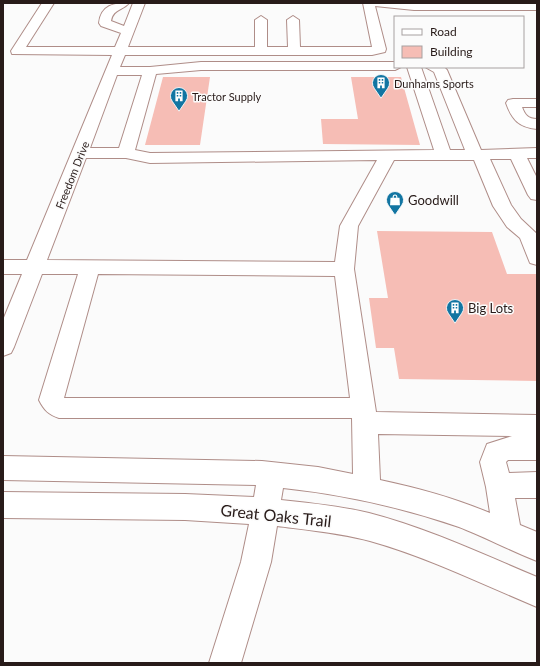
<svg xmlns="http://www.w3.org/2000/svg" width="540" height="666" viewBox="0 0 540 666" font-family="Lato,sans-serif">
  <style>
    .building { fill: #f6bdb5 }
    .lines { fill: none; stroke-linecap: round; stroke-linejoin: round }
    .minor-casing { stroke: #af8d88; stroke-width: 2 }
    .minor { fill: #fff; fill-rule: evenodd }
    .labels { text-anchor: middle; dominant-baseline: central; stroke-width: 3; stroke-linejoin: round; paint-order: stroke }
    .far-poi-label { font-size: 11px; fill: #281b19; stroke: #fbfbfb; text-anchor: start }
    .far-street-label { font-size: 11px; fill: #281b19; stroke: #fbfbfb }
    .poi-label { font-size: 13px; fill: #281b19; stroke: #fbfbfb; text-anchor: start }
    .near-street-label { font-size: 16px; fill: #281b19; stroke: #fbfbfb }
  </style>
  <rect width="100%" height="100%" fill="#fbfbfb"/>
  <g class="building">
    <path d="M163,77H210L200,145H145Z"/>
    <path d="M351,77H401L420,145L323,144L321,119H358Z"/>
    <path d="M377,231L492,232L507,274H537V381L399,379L394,348H376L369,298H388Z"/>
  </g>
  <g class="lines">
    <defs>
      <g id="minor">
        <path d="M42,3H54L26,47H115L121,33L101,26L99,23C101,5 114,3 129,3C122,11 113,9 111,21L124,26L133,3H145L128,47H255V20L261,16L267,20V47H288L287,20L293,16L299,20L300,47H372L363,3L537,4V10H414L375,6L386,49L385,52L372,55H125L120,67H150L201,62H395V67H401L395,70H201L156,74L135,150L150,153L434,150L407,67H421L450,150H465L434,72L425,67H444L447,70L481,150L537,148V158H527L537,178V200L531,199L528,195L511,159H490L511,205L521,219L537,234V265L530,263L520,238L507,227L493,206L474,160H394L358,226L354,269L376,412L537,415V460H508L506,462L509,473L537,472V498H515L520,525L537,532V561C511,551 485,537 459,527C404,508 341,494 283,488L281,500C310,503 340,506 369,513C427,528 482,554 537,577V607C482,584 427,557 370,541C340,533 308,530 277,526L271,562L241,663H209L241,562L249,524L185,520L3,518V492L185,494L254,497L256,485L3,480V456L262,461L318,467L353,474L352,418H59C49,415 44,410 39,400L78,274H42L14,347L11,353L3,356V320L22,274H3V260H27L112,55L12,54L11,51ZM117,75H142L119,148H90ZM86,158H126L150,163L377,160L340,226L335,262L47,260ZM98,274L335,276L350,398H64ZM378,434L512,436L487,444L480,462L486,487L490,513C454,498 418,488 380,480Z"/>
        <path d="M513,99H537V107H522C525,115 528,119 537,119V129C519,127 512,120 506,103L508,100Z"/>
      </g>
    </defs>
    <use href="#minor" class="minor-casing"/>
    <use href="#minor" class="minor"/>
  </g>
  <defs>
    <symbol id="building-pin" viewBox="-11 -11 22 30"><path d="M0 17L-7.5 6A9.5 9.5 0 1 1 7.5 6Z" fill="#1275a2" stroke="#fbfbfb"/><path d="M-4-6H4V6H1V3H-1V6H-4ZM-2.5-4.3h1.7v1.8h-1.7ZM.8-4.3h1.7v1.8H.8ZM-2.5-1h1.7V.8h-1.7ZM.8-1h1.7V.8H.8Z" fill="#fff"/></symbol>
    <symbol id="shop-pin" viewBox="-11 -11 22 30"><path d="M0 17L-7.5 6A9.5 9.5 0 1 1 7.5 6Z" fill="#1275a2" stroke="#fbfbfb"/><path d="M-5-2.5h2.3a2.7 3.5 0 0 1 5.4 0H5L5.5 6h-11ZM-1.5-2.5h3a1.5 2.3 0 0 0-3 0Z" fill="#fff"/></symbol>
  </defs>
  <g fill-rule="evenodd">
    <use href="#building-pin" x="371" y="73" width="20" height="27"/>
    <use href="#building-pin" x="169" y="86" width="20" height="27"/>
    <use href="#shop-pin" x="385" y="190" width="20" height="27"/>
    <use href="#building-pin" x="445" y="298" width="20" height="27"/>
  </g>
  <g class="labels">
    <g class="far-poi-label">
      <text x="394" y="83">Dunhams Sports</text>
      <text x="192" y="96">Tractor Supply</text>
    </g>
    <g class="far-street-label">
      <text transform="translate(72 175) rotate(-68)">Freedom Drive</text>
    </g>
    <g class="poi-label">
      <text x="408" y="200">Goodwill</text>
      <text x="468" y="308">Big Lots</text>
    </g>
    <g class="near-street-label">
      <text transform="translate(276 515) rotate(6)">Great Oaks Trail</text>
    </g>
  </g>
  <rect width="540" height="666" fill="none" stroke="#281b19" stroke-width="8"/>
  <rect x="394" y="16" width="130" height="52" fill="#fbfbfb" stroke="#a7a1a1"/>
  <rect x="402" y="29" width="20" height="6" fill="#ffffff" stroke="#a7a1a1"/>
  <text x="430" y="36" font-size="12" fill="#281b19">Road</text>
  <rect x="402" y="46" width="20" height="12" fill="#f6bdb5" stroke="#a7a1a1"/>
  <text x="430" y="56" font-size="12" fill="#281b19">Building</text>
</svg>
